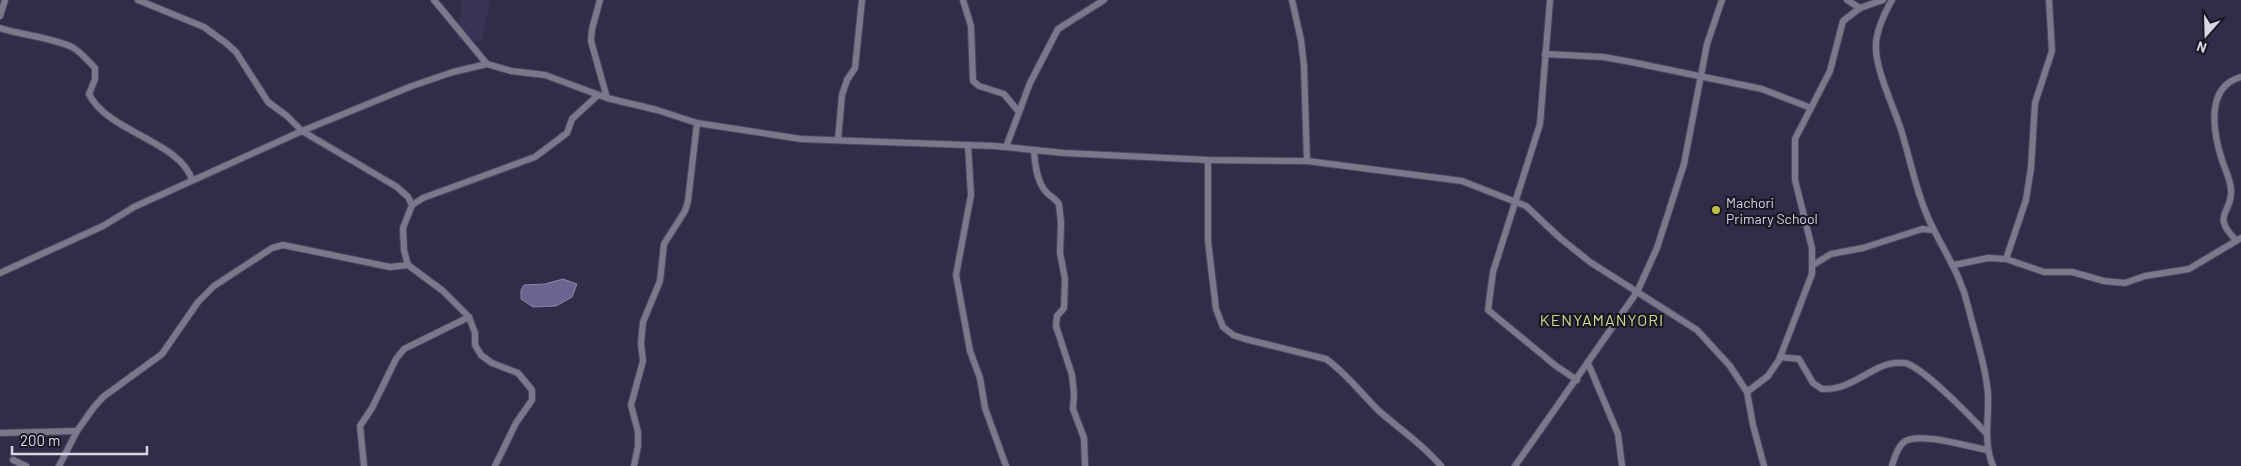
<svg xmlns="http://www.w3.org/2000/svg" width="2241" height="466" viewBox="0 0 2241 466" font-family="Barlow,sans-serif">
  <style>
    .built { fill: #3a3355 }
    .water { fill: #6c648f; stroke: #8c86a9 }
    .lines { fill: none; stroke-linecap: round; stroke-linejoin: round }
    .minor-casing { stroke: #4d4761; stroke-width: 8 }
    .minor { stroke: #7b788c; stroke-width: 6 }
    .poi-dot { fill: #b9c046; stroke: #191723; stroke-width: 2 }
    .labels { text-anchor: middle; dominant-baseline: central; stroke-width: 4.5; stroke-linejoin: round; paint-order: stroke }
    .poi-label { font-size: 14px; fill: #d8d5e7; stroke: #191723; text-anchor: start }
    .quarter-label { font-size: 16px; letter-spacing: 1px; fill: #d3da8c; stroke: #191723 }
  </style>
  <rect width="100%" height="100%" fill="#322c48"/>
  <path class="built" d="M462,0H490L482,41L458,40Z"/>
  <path class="water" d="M563,279L577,284L572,297L556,306L533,307L521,299V290L524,285L545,284Z"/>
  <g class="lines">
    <defs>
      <g id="minor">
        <path d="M138,0L204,27L226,43L236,52L268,102L287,116L302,131L397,187L408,197L412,205L403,228L404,250L408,265L443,291L469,317L475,333V345L481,355L492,363L518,373L532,390V400L516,423L495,466"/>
        <path d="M434,0L487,64"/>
        <path d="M600,0L592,29L591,41L607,98"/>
        <path d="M963,0L971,26L973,81L979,86L1004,94L1019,112"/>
        <path d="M1292,0L1301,40L1304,66L1307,161"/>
        <path d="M1550,0L1540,124L1493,272L1488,310L1556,366L1577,380"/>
        <path d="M1847,0L1860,8"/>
        <path d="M1892,0C1884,14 1876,30 1876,46C1875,70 1895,109 1902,133C1912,166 1918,200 1934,230C1948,258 1962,278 1969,310C1975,335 1987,370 1988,395C1989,420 1983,442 1993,466"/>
        <path d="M0,16L5,0"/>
        <path d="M0,28C22,35 53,38 72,47C81,52 88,61 95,68V79L89,94C107,132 180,141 192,180"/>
        <path d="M1545,54L1603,57L1631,62L1762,89L1811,108"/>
        <path d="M838,140L842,95L847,80L855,68L862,0"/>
        <path d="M968,145L971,195L956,275L970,351L980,378L985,408L1006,466"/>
        <path d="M1006,147L1030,83L1058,29L1104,0"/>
        <path d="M1034,151C1035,165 1037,183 1047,193C1051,197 1056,199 1059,204L1061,223L1060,253L1065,279L1064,308L1057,316L1056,326L1072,375L1074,394L1073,409L1084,438L1085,466"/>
        <path d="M1208,160V241L1216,309L1223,327L1233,335L1245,339L1326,359C1346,373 1361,393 1378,410C1399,429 1423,444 1441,466"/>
        <path d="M412,205L423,198L535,157L567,133L572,119L598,95"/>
        <path d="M2236,240C2210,214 2233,214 2231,189C2230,179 2225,169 2222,160C2213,132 2205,87 2241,77"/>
        <path d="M2006,259L2026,200L2031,168L2035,103L2052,51L2049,0"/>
        <path d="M1813,265L1831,254L1863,248L1922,229L1933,230"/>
        <path d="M1954,265L1988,258L2006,259L2044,272H2072L2104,281L2125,283L2145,276L2189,269L2241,238"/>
        <path d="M0,273L103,226L134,207L302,131L412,86L453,72L487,64L511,71L545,75L607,98L657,110L697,123L801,139L995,146L1064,153L1208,160L1307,161L1462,181L1526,206L1560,238L1590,262L1697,330L1730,366L1747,392L1753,425L1764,466"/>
        <path d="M1780,357L1799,359L1813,383L1822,389C1844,390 1860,377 1878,368C1886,364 1896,362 1905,363C1923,367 1972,418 1986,433"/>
        <path d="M1588,363L1618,434L1622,466"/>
        <path d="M1747,392L1768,376L1779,360L1812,274V248L1795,180V139L1830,71L1843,21L1860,8L1883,0"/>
        <path d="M0,433L77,431"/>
        <path d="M13,460L26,466"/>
        <path d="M59,466L77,431L94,407L103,397L162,354L198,302L214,286L272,248L283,245L390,267L408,265"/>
        <path d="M364,466L360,426L372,408L396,359L404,349L469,317"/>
        <path d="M634,466L638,446V432L631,405L643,361L641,343L643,322L660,281L664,244L685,211L688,201L697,123"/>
        <path d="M1515,466L1637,292L1657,248L1684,164L1707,44L1722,0"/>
        <path d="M1892,466C1894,459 1897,447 1904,442C1918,431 1969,447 1987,450"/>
      </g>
    </defs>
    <use href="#minor" class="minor-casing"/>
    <use href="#minor" class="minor"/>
  </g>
  <circle class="poi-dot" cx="1716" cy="210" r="5"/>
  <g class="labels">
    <g class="poi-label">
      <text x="1726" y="202">Machori<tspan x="1726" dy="16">Primary School</tspan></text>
    </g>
    <g class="quarter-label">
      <text x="1602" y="319">KENYAMANYORI</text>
    </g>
  </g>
  <g transform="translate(2206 35) rotate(200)" stroke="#191723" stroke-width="4" paint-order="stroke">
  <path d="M0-4L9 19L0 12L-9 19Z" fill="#d8d5e7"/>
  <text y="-8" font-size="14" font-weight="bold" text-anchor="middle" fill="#d8d5e7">N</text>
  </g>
  <path d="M12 446v8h135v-8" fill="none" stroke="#d8d5e7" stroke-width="2.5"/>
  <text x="20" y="446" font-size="15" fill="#d8d5e7" stroke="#191723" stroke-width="4" paint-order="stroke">200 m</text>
</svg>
